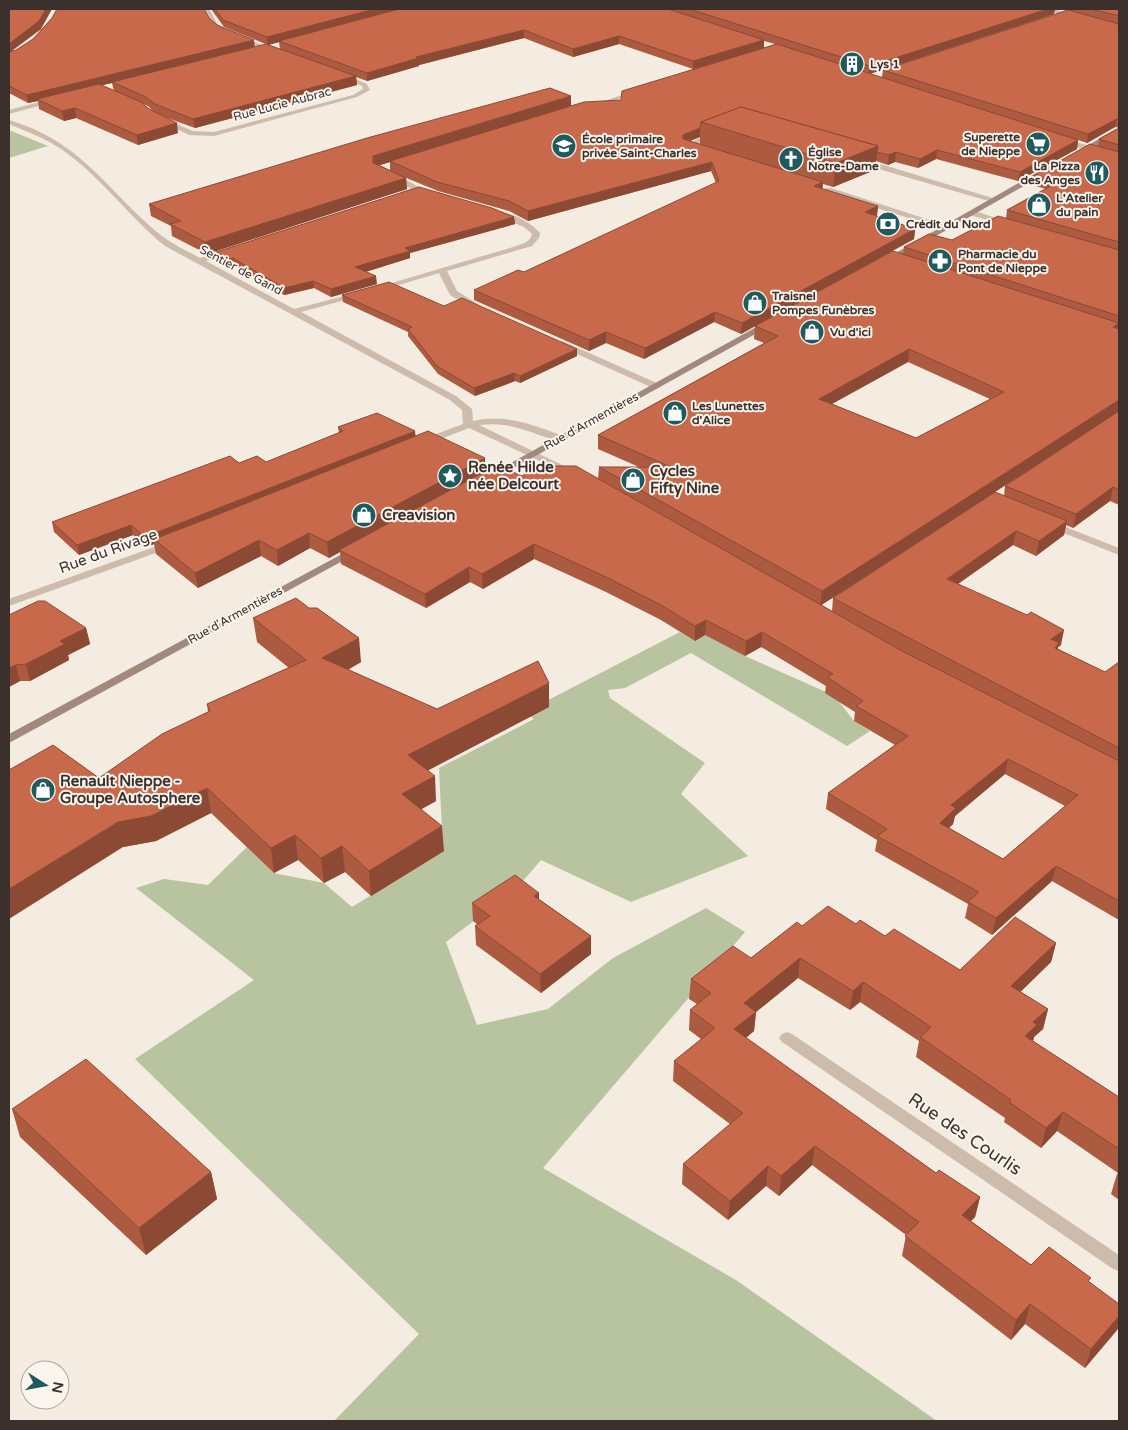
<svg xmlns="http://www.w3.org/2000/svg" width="1128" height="1430" viewBox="0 0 1128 1430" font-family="'Varela Round',sans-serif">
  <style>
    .green { fill: #b8c4a0 }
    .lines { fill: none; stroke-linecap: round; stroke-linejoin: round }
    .minor { fill: #cdbbac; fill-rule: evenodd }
    .secondary { fill: #a18a7d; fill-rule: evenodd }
    .wall { fill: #ac5a40; fill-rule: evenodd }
    .shaded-wall { fill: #8c4a34 }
    .building { fill: #c8694b; stroke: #8c4a34; fill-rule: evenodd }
    .labels { text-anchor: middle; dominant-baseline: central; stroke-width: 4; stroke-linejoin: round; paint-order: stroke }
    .far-poi-label { font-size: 12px; font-weight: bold; fill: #3b302b; stroke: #fbf5ee; text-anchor: start }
    .far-street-label { font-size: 12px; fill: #3b302b; stroke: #fbf5ee }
    .poi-label { font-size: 15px; font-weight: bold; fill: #3b302b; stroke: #fbf5ee; text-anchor: start }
    .street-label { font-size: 15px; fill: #3b302b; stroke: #fbf5ee }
    .near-street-label { font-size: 18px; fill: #3b302b; stroke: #fbf5ee }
  </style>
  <rect width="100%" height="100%" fill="#f4ebe1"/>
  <g class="green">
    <path d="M9,130L48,146L9,158Z"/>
    <path d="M680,632L695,641L706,635L745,656L826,692L836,698L854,721L870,731L847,746L691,653L625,688L608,690L610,698L705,763L681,794L748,856L631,902L541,860L517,888L446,942L477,1025L548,1009L613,958L706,908L745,932L543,1168L736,1280L937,1421H334L419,1334L135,1059L254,980L136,888L164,879L208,885L247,847L274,873L324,883L352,907L443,851L439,768L534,719L525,712Z"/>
  </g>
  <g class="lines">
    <g class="minor">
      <path d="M203,9H209L217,23L223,29L279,52L274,53L219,31L212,25Z"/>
      <path d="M1044,9H1053L1079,17L1076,19Z"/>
      <path d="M340,74H344L367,84L370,90L357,97L214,136L189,135L158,120L164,119L193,131L214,132L353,95L363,89L362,86L340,76Z"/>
      <path d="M634,91L639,92L595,107L590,106Z"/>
      <path d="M55,98L58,100L57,101L9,114V110Z"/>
      <path d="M9,120C82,142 104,187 157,232C170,243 185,250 200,258L236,248V252L206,261L294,309L360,292V296L301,312L456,396L472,409L473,421C504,413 534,425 563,436L564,438L559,441C529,433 512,421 479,425L581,474L580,476H572L469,428L428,444H420V440L463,424L462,410L450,400L165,246C129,217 102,178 64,151C47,139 28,132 9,124Z"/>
      <path d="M712,132L719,134L693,146L699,148V152H693L683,146Z"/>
      <path d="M1061,138L1090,146L1091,148L1087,150L1058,142L1057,140Z"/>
      <path d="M858,159H864L999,200L992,202L858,163Z"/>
      <path d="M389,174H395L423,189L401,195V191L412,189L389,178Z"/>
      <path d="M825,188H831L951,227L944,229L825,192Z"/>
      <path d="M969,211H975L1011,223L1007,225L969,215Z"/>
      <path d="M497,212C511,211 531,223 540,233L539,238L532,246L447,271L457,291L478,304V308H472L450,295L439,273L379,291L375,288L513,247C521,244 530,243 532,234L524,227L497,216Z"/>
      <path d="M562,341L659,384L661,386L659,388H653L559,346L557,344Z"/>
      <path d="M1050,521L1119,548V555L1046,526L1045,524L1046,522Z"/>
      <path d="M171,541L175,542L176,544L175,546L9,606V599Z"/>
      <path d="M787,1032L792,1034L1119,1255V1271L1113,1269L782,1042L779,1038L782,1034Z"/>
    </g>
    <g class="secondary">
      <path d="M1116,129H1119V134L1082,155L1075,153Z"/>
      <path d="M1043,169L1050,171L887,264L880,262Z"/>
      <path d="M767,321L771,324L770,326L496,478H488L487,476Z"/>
      <path d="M355,547L360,550L359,552L9,743V734Z"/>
    </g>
  </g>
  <g class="wall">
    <path d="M9,9L41,29L10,52L209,18L217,25L255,47L268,45L224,27L211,9H1055L1054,14L870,74L882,77L883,70L1067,11L1060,9H1119V128L1115,127L1087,143L1078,140L1077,149L1018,181L936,159L918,168L895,162L888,165L876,161L875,170L833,187L823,184L822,189L878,206L877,215L875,216L915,229L914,239L812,295L903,254L904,247L952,240L1006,218L1007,210L1046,189L1032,185L1033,176L1098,146L1099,139L1119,128V327H1118V329H1119V505L1110,501L1073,528L1066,525L1064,535L1036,556L1013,545L958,584L1061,645L1058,647V649L1105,672L1119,662V920L1052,881L992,935L965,918L968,904L875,851L877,840L826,809L828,793L895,745L854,721L855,712L825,693L826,686L761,647L745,656L705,635L695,641L661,620L606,592L534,559L483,589L470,582L426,608L341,564L340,552L329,558L310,548L278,566L261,556L198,588L156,554L154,544L147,547L133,535L79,555L54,532L52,522L239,463L266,462L339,433L338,427L415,436L485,471L522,476L598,479L599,467H639L598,449V435L764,343L754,339L755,326L741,334L714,322L644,359L606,343L589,351L474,300V290L524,272L716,183L711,171L528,221L509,211L438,191L404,177L406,178L407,189L207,254L172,236L171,226L151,216L149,204L571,106L621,100L693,69L619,44L573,57L524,38L419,65V66L367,81L356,77L357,85L195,128L162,116L178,133L138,145L76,118L64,121L39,109L38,101L28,103L9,93ZM764,41L775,44L764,48ZM279,42L280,49L268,45ZM112,83L114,91L101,85ZM143,104L148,106L154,112L149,109ZM700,137V144L690,141ZM390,162V170L379,165ZM908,362L990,399L916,438L832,404ZM1076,439L1005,486L1004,496L995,492ZM965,512L833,598L832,611L821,605ZM1005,774L1065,806L1003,859L949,828L953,824L955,816Z"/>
    <path d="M514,217L515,224L410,253V258L365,272L377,284L331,297L314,288L284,295L234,265L230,266L217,259L216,252Z"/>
    <path d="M342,295L444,306L577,349V356L520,383L515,381L475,396L438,374L408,336V332L343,302Z"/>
    <path d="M9,615L86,628L90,644L68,655L69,660L30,681H20L9,687Z"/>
    <path d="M253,618L361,662L348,670L437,709L549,707L427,770L436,801L421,809L444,851L371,896L345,872L324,883L298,860L274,873L211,813L156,841L123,847L99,778L208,712L207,704L289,668L257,642Z"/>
    <path d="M539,899L591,936V954L541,993L476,945L475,926L478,925L473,921L472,903Z"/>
    <path d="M856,924L885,936L960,970L1056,943L1051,962L1020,992L1048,1009L1043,1029L1034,1037L1033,1041L1119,1097V1200L1111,1194L1117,1174L1118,1173L1057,1131L1041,1148L1004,1122L1005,1118L916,1057L919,1041L860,1002L850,1010L798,978L756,1012L754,1031L746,1038L936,1173L980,1197L975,1217L971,1221L1031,1265L1090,1282L1119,1328L1085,1368L1025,1324L1011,1340L902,1256L906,1235L812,1165L779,1196L766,1186L728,1220L682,1184L683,1164L730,1124L673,1081L674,1061L701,1039L689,1030L690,1010L697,1004L689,999L691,979L751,958L802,926Z"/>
    <path d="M12,1109L211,1172L217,1199L146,1255L20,1137Z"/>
  </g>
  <g class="shaded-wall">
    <path d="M46,9H52L41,29L9,53V44Z"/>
    <path d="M375,9H404L268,45L267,37Z"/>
    <path d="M1048,9H1055L1054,14L869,74L870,66Z"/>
    <path d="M524,30V38L419,65V66L367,81V73L416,57Z"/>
    <path d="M619,36V44L573,57V49Z"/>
    <path d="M254,40L255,48L112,82V83L40,100L37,99L38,101L28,103L27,95Z"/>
    <path d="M764,40V48L693,69V61Z"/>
    <path d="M356,76L357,85L195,128L193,119Z"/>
    <path d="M571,96V106L374,167L373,156Z"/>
    <path d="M75,108L76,118L64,121L62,111Z"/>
    <path d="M1117,119L1115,127L1087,143L1088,134Z"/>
    <path d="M177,123L178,133L138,145L137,135Z"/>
    <path d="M700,128V137L682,144L683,135Z"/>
    <path d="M1078,140L1077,149L1018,181L1020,172Z"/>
    <path d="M878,146L875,170L833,187L836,163Z"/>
    <path d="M937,150L936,159L918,168L920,159Z"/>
    <path d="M896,152L895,162L888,165L889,155Z"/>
    <path d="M712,162L711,171L528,221V211Z"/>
    <path d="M406,178L407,189L207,254L205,242Z"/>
    <path d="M823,182L822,192L814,186Z"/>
    <path d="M878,206L877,215L863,222L865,212Z"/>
    <path d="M514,217L515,224L410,253V258L356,275L355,267L405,248Z"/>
    <path d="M915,229L914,239L741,334L742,323Z"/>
    <path d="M233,258L234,265L230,266L229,259Z"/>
    <path d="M376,276L377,284L331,297V289Z"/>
    <path d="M313,281L314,288L284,295V288Z"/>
    <path d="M715,312L714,322L644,359L645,348Z"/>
    <path d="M1119,323L1116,336L1113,327Z"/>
    <path d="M606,332V343L589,351V340Z"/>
    <path d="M577,349V356L520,383V376Z"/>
    <path d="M909,349L908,362L817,412L819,399Z"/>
    <path d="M514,373L515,381L475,396L474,388Z"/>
    <path d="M1119,400V411L820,606L822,591Z"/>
    <path d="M415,431L416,440L158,542L154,539V544L147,547L145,537Z"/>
    <path d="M485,458V473L339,550L340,552L329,558L327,542Z"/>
    <path d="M1113,487L1110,501L1073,528L1076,514Z"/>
    <path d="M1067,521L1064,535L1036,556L1039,541Z"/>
    <path d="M131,525L133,535L79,555L77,545Z"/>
    <path d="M1016,531L1013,545L945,593L947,579Z"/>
    <path d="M309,533L310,548L278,566L277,550Z"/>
    <path d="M259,540L261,556L198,588L195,573Z"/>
    <path d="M534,544V559L483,589L482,574Z"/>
    <path d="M469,567L470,582L426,608L425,594Z"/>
    <path d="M706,620L705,635L695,641V626Z"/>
    <path d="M86,628L90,644L68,655L69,660L30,681L26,664L60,641Z"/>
    <path d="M1064,630L1061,645L1058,647L1056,658L1051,639Z"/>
    <path d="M762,632L761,647L745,656L746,641Z"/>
    <path d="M359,638L361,662L325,682L322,658Z"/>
    <path d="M16,665L20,681L9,687V668Z"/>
    <path d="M549,683V707L410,780L408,755Z"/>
    <path d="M1008,759L1005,774L955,816L953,824L937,839L940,823L951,805Z"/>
    <path d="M435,776L436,801L404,819L402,794Z"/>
    <path d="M207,788L211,813L156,841L123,847L9,919V889L118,822Z"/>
    <path d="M442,826L444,851L371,896L369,871Z"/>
    <path d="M295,835L298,860L274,873L271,848Z"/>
    <path d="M342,846L345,872L324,883L321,858Z"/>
    <path d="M1056,866L1052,881L992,935L996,918Z"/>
    <path d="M539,893V911L534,896Z"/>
    <path d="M591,936V954L541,993L540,974Z"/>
    <path d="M1056,943L1051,962L1006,1006L1011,986Z"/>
    <path d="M800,958L798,978L756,1012L754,1031L732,1049L734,1029L744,1003Z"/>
    <path d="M863,982L860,1002L850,1010L853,991Z"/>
    <path d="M1048,1009L1043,1029L1034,1037L1032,1045L1025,1036L1033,1022Z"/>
    <path d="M1063,1112L1057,1131L1041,1148L1046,1128Z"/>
    <path d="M815,1146L812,1165L779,1196L781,1176Z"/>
    <path d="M768,1166L766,1186L728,1220L730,1201Z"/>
    <path d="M211,1172L217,1199L146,1255L139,1228Z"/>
    <path d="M980,1197L975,1217L957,1235L962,1215Z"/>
    <path d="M1030,1304L1025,1324L1011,1340L1016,1320Z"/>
    <path d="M1119,1316V1327L1085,1368L1091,1349Z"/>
  </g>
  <g class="building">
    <path d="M9,9H46L39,21L9,44Z"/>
    <path d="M57,9H204L209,18L217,25L254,40L27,95L9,86V52L16,50L33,39L52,18Z"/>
    <path d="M215,9H375L267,37L223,20Z"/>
    <path d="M399,9H668L764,40L693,61L619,36L573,49L524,30L416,57L419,58L367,73L279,41Z"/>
    <path d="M689,9H1048L870,66Z"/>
    <path d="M1091,9H1119V16Z"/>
    <path d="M1068,10L1119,24V119H1117L1088,134L883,70Z"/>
    <path d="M266,44L356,76L193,119L155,104L146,97L112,82Z"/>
    <path d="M777,44L1078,140L1020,172L937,150L920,159L896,152L889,155L877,152L878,146L741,107L701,122L700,128L683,135V139L823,182L814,186L878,206L865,212L915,229L742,323L715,312L645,348L606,332L589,340L474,290L518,270L524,272L719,181L712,162L528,211L509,201L437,182L390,161L584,102L621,100L622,91Z"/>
    <path d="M99,84L141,102L149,109L177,123L137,135L75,108L62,111L37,99Z"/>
    <path d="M550,88L571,96L373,156V163L406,178L205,242L170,224L181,221L149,204L367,138Z"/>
    <path d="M741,107L878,146L836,163L701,122Z"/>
    <path d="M1119,128V145L1099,139Z"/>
    <path d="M1090,144L1119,152V242L1007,210L1058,182L1033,176Z"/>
    <path d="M419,187L492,208L514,217L405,248L410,251L355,267L376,276L331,289L313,281L284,288L233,258L229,259L216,252Z"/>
    <path d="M998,216L1119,250V316L904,247L929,234L952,240Z"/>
    <path d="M893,251L1119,323L1113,327L1119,329V400L822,591L599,467H671L598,435L778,336L755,326ZM909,349L1004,392L916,438L819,399Z"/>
    <path d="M389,282L444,306L462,298L577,349L520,376L514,373L474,388L437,366L408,329L412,327L342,295Z"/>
    <path d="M1119,411V490L1113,487L1076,514L1005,486Z"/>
    <path d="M377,413L415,431L145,537L131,525L77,545L52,522L230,456L239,463L257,456L266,462L343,431L338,427Z"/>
    <path d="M428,431L485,458L327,542L309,533L277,550L259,540L195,573L154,539L204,520Z"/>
    <path d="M497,465L522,476L540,466H576L902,651L1119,761V901L1056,866L996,918L968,902L979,892L877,836L887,829L828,793L908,736L856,706L863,701L827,677L833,674L762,632L746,641L706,620L695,626L661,605L606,577L534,544L482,574L469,567L425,594L339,550ZM1008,759L1078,795L1003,859L940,823L956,808L951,805Z"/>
    <path d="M995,492L1067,521L1039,541L1016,531L947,579L1027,615L1031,612L1064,630L1051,639L1059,643L1055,648L1105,672L1119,662V748L833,598Z"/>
    <path d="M296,598L309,608H317L359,638L322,658L437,709L538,661L549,683L408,755L435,776L402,794L442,826L369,871L342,846L321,858L295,835L271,848L207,788L151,816L118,822L9,889V770L53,745L99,778L162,734L210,711L207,704L306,660L253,618Z"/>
    <path d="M38,601H45L86,628L60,641L65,644L26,664L16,665L9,668V615Z"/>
    <path d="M515,875L539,893L534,896L591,936L540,974L475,926L490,916L472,903Z"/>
    <path d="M828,906L856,924L860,920L885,936L894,929L960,970L1015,917L1056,943L1011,986L1048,1009L1033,1022L1037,1025L1025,1036L1119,1097V1149L1063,1112L1046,1128L1009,1102L1011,1100L920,1037L931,1027L863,982L853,991L800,958L744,1003L756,1012L734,1029L936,1173L939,1170L980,1197L962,1215L1031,1265L1049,1247L1091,1278L1088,1281L1119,1304V1316L1091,1349L1030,1304L1016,1320L905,1236L919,1222L815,1146L781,1176L768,1166L730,1201L683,1164L743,1113L674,1061L715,1028L690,1010L711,993L691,979L733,946L751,958L797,922L802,926Z"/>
    <path d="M86,1059L211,1172L139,1228L12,1109Z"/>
  </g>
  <defs>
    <symbol id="building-disc" viewBox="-11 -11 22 22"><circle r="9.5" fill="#1f5a5e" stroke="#fbf5ee"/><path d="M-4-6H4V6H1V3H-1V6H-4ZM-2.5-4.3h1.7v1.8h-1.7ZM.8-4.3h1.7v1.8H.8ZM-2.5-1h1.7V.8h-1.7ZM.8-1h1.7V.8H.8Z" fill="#fff"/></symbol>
    <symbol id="supermarket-disc" viewBox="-11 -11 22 22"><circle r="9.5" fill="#1f5a5e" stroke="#fbf5ee"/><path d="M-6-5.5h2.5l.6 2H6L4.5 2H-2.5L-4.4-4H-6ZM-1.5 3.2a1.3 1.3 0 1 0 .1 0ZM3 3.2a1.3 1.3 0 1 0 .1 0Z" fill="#fff"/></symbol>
    <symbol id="school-disc" viewBox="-11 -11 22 22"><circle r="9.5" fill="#1f5a5e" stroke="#fbf5ee"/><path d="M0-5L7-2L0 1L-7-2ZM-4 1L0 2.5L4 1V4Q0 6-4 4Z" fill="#fff"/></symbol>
    <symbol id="church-disc" viewBox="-11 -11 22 22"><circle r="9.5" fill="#1f5a5e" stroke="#fbf5ee"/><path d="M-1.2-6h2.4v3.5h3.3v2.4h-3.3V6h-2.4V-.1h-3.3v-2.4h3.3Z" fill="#fff"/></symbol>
    <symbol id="restaurant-disc" viewBox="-11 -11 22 22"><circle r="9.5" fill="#1f5a5e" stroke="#fbf5ee"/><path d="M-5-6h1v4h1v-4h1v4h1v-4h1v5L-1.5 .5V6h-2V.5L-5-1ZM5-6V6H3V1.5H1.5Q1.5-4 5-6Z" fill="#fff"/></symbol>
    <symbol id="shop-disc" viewBox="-11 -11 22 22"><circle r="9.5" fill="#1f5a5e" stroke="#fbf5ee"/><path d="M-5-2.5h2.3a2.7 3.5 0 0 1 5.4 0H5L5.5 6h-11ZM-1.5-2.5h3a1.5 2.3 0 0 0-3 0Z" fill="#fff"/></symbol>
    <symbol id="bank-disc" viewBox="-11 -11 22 22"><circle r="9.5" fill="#1f5a5e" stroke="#fbf5ee"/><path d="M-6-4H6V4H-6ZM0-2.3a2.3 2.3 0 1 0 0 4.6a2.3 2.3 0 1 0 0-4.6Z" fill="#fff"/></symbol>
    <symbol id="pharmacy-disc" viewBox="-11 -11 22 22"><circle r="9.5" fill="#1f5a5e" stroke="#fbf5ee"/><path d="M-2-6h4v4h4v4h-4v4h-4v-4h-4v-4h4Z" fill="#fff"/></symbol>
    <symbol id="sight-disc" viewBox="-11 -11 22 22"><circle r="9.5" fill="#1f5a5e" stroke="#fbf5ee"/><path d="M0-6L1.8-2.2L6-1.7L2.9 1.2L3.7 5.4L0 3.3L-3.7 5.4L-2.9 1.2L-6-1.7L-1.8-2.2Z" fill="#fff"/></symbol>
  </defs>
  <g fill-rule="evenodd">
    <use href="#building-disc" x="838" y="50" width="28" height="28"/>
    <use href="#supermarket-disc" x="1024" y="130" width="28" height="28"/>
    <use href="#school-disc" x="550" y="132" width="28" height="28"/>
    <use href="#church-disc" x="777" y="145" width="28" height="28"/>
    <use href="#restaurant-disc" x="1083" y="159" width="28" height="28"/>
    <use href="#shop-disc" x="1025" y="191" width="28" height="28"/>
    <use href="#bank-disc" x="874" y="210" width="28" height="28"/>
    <use href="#pharmacy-disc" x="926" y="247" width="28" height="28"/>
    <use href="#shop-disc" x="741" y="289" width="28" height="28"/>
    <use href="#shop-disc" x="798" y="318" width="28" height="28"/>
    <use href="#shop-disc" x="661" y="399" width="28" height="28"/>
    <use href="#sight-disc" x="436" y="462" width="28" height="28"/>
    <use href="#shop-disc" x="619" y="466" width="28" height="28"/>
    <use href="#shop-disc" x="350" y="501" width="28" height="28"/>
    <use href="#shop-disc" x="29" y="776" width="28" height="28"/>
  </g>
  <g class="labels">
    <g class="far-poi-label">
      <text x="870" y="64">Lys 1</text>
      <text x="1020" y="137" text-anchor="end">Superette<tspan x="1020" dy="14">de Nieppe</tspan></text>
      <text x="582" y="139">École primaire<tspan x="582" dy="14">privée Saint-Charles</tspan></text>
      <text x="808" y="152">Église<tspan x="808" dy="14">Notre-Dame</tspan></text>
      <text x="1080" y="166" text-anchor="end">La Pizza<tspan x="1080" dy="14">des Anges</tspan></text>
      <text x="1056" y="198">L'Atelier<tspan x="1056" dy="14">du pain</tspan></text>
      <text x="906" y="224">Crédit du Nord</text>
      <text x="958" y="254">Pharmacie du<tspan x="958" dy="14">Pont de Nieppe</tspan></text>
      <text x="772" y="296">Traisnel<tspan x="772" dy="14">Pompes Funèbres</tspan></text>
      <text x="830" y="332">Vu d'ici</text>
      <text x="692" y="406">Les Lunettes<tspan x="692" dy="14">d'Alice</tspan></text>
    </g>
    <g class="far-street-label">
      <text transform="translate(282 104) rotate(-15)">Rue Lucie Aubrac</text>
      <text transform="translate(241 270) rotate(28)">Sentier de Gand</text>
      <text transform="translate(591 421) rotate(-29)">Rue d'Armentières</text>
      <text transform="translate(235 615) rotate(-29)">Rue d'Armentières</text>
    </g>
    <g class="poi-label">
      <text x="468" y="467">Renée Hilde<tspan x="468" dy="17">née Delcourt</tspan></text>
      <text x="650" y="471">Cycles<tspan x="650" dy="17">Fifty Nine</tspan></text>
      <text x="382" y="515">Creavision</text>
      <text x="60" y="781">Renault Nieppe -<tspan x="60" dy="17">Groupe Autosphere</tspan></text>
    </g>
    <g class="street-label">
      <text transform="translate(108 551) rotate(-20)">Rue du Rivage</text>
    </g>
    <g class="near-street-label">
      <text transform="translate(965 1134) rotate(34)">Rue des Courlis</text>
    </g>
  </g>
  <rect width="1128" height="1430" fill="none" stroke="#3b302b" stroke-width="20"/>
  <g transform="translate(45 1385) rotate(101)"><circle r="24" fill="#fbf5ee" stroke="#aea6a0"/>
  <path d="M0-4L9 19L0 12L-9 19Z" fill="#1f5a5e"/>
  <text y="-8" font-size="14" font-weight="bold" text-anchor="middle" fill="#3b302b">N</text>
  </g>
</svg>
